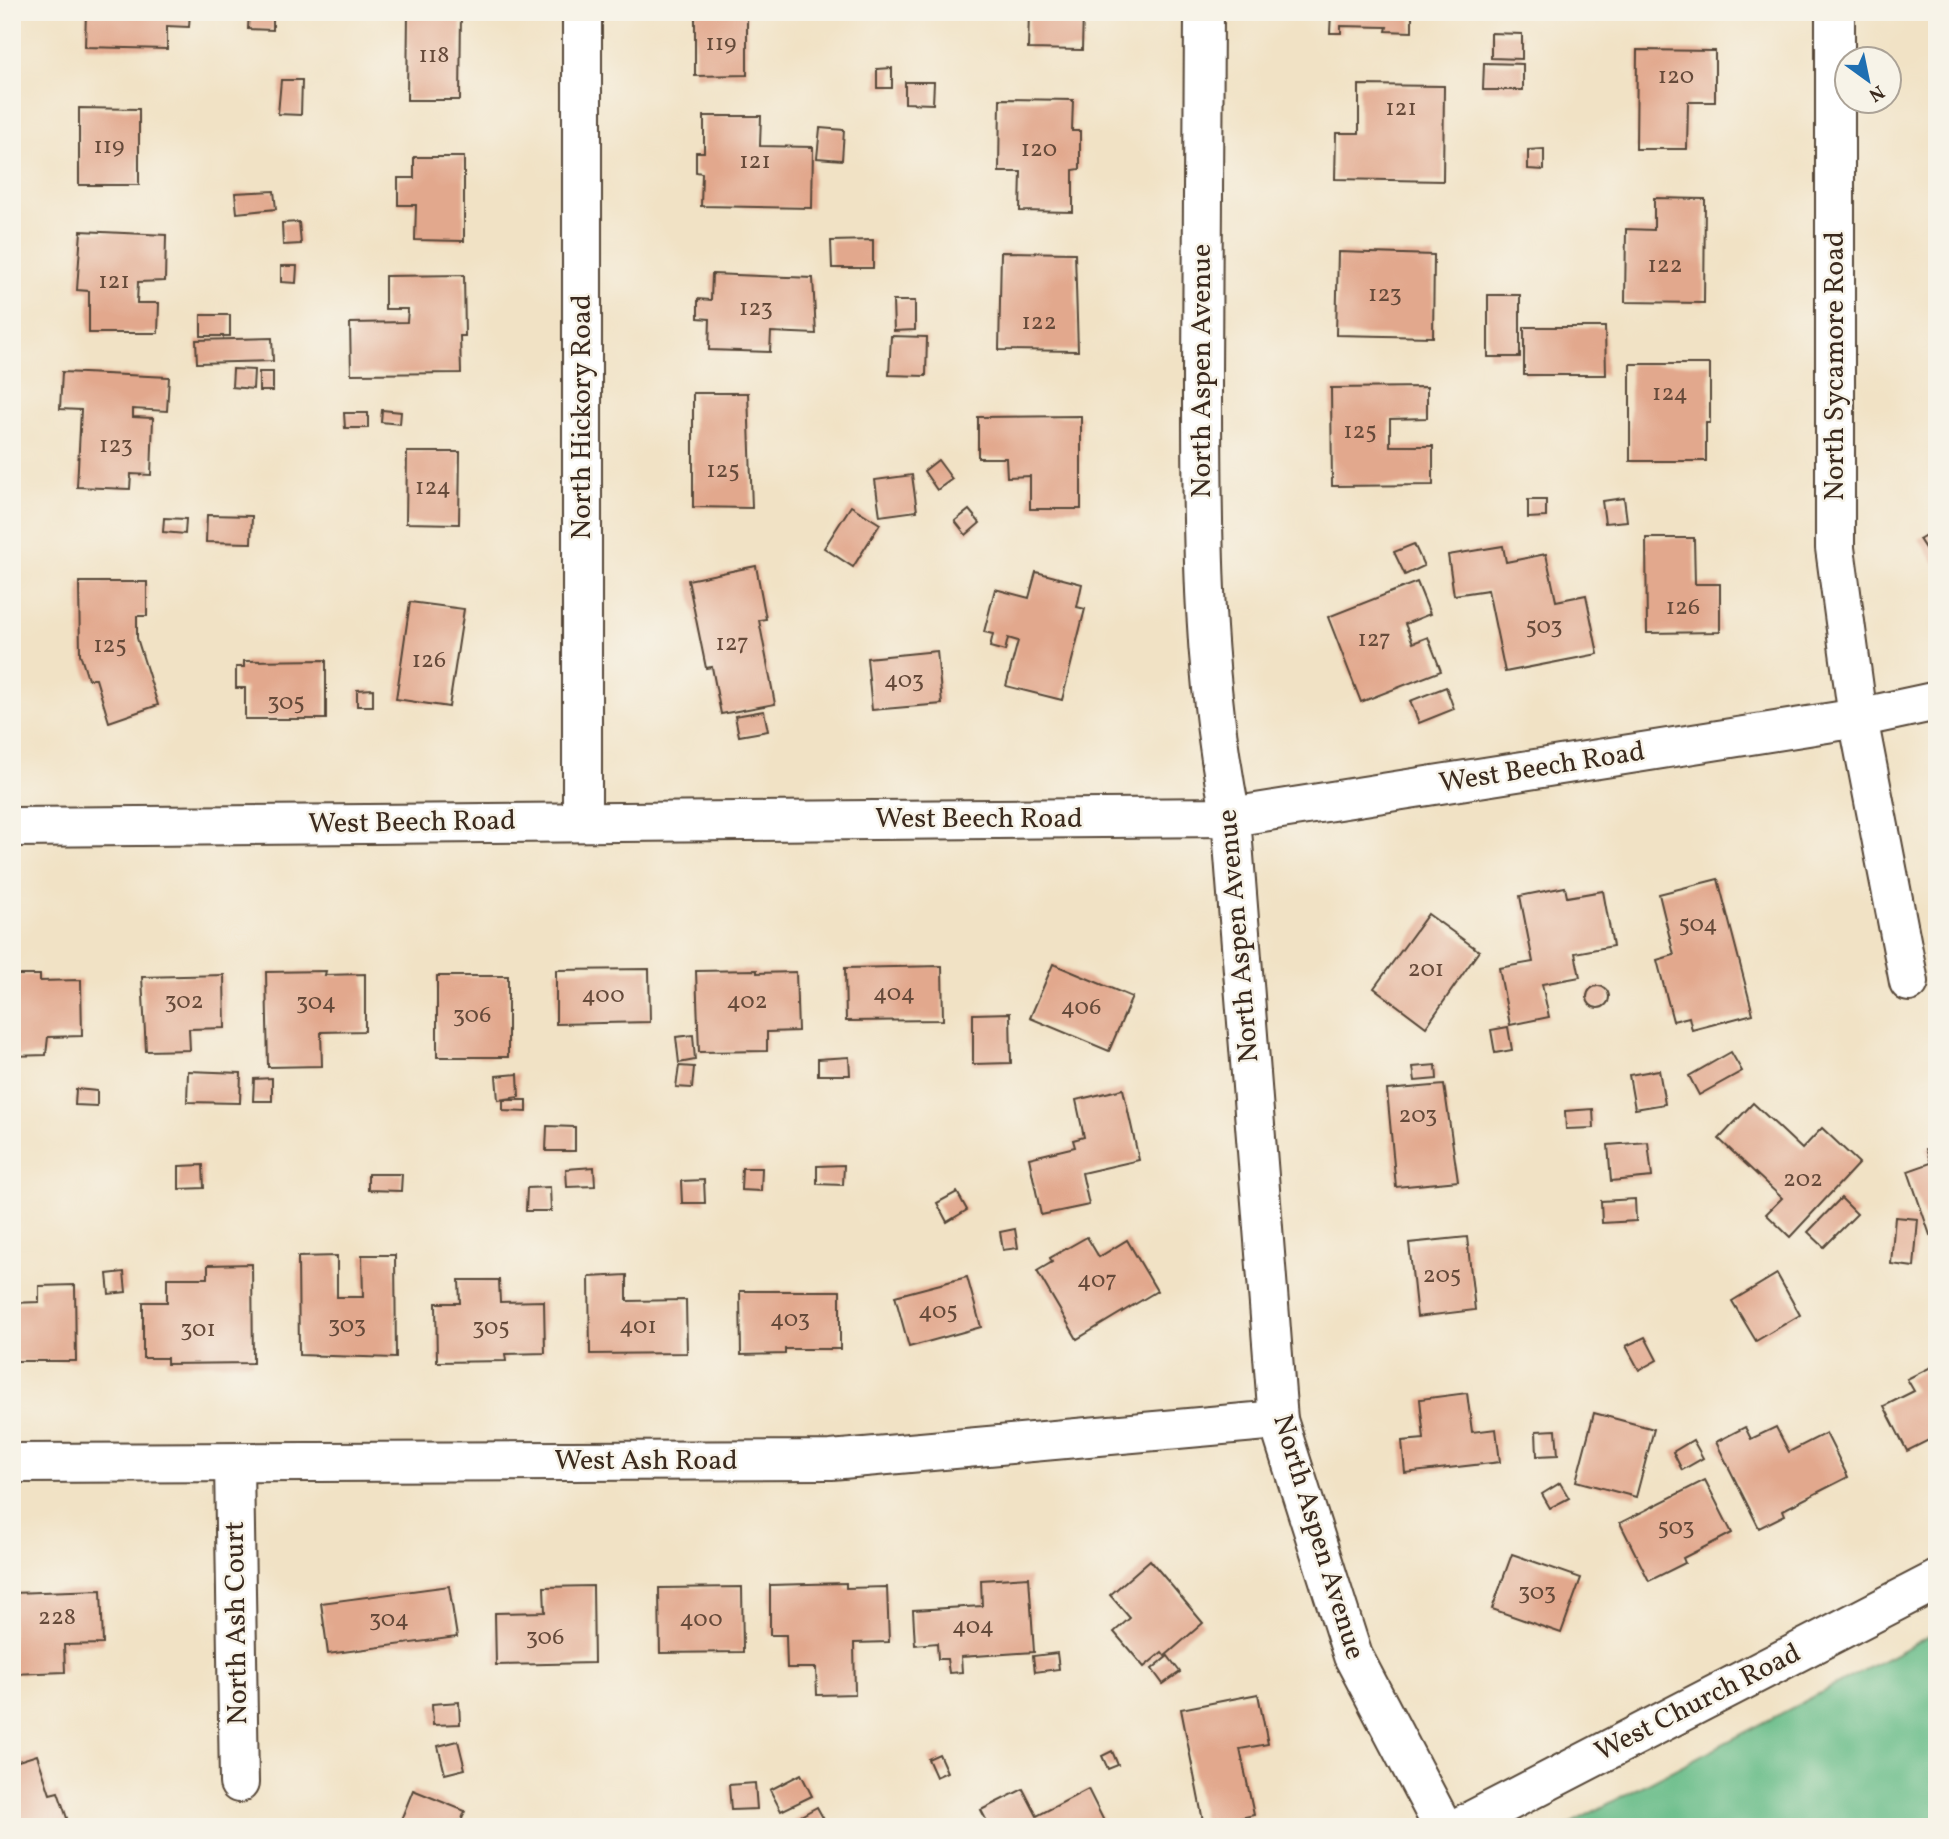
<svg xmlns="http://www.w3.org/2000/svg" width="1949" height="1839" viewBox="0 0 1949 1839" font-family="Vollkorn,serif">
  <style>
    .forest { fill: #6cbe8b; stroke: #547454; stroke-width: 2 }
    .building { fill: #e2a88d }
    .lines { fill: none; stroke-linecap: round; stroke-linejoin: round }
    .street-casing { stroke: #564637; stroke-width: 42 }
    .secondary-casing { stroke: #564637; stroke-width: 42 }
    .street { stroke: #fff; stroke-width: 38 }
    .secondary { stroke: #fff; stroke-width: 38 }
    .labels { text-anchor: middle; dominant-baseline: central; stroke-width: 5; stroke-linejoin: round; paint-order: stroke }
    .number-label { font-size: 24px; fill: #654a3a }
    .street-label { font-size: 28px; fill: #3b2a1e; stroke: #f7f3e8 }
  </style>
  <rect width="100%" height="100%" fill="#f7f3e8"/>
  <filter id="ink" filterUnits="userSpaceOnUse"><feTurbulence type="fractalNoise" baseFrequency=".0143" numOctaves="2"/><feDisplacementMap in="SourceGraphic" scale="14" xChannelSelector="R" yChannelSelector="G"/><feConvolveMatrix kernelMatrix="1 2 1 2 8 2 1 2 1" color-interpolation-filters="sRGB"/></filter>
  <filter id="wash" filterUnits="userSpaceOnUse"><feTurbulence type="fractalNoise" baseFrequency=".00686" numOctaves="4" result="noise"/><feDisplacementMap in="SourceGraphic" scale="28" xChannelSelector="R" yChannelSelector="G"/><feGaussianBlur stdDeviation="1.57" result="paint"/><feColorMatrix in="noise" values="0 0 0 0 0 0 0 0 0 0 0 0 0 0 0 0 0 1.4 0 .05"/><feComposite in="paint" operator="in"/></filter>
  <g filter="url(#wash)">
    <rect width="100%" height="100%" fill="#f1e2c5"/>
    <path class="forest" d="M1937,1632V1827H1564Z"/>
    <g id="blocks">
      <g class="building">
        <path d="M86,12H190L189,27L167,26V49L85,47Z"/>
        <path d="M249,12L273,13V30L248,29Z"/>
        <path d="M408,12H461L460,100H407Z"/>
        <path d="M695,12H747V75L695,76Z"/>
        <path d="M900,12H926V14L900,16Z"/>
        <path d="M1029,12H1083L1082,50L1028,49Z"/>
        <path d="M1331,12H1412V32L1386,31L1387,27L1341,26V33H1330Z"/>
        <path d="M1491,33L1522,34V59L1491,58Z"/>
        <path d="M1637,50L1715,51V102H1688L1687,149H1636Z"/>
        <path d="M1484,63L1523,64V90H1483Z"/>
        <path d="M892,68V88H877V69Z"/>
        <path d="M281,80H302L301,115L278,114Z"/>
        <path d="M905,82H934L933,104L905,103Z"/>
        <path d="M1359,85L1444,86L1443,181L1335,179L1336,133H1359Z"/>
        <path d="M1000,99L1073,100L1072,131H1080V169L1073,170V212L1020,211L1021,172H999Z"/>
        <path d="M79,108L139,109V185H79Z"/>
        <path d="M704,116H761L760,146L813,147L812,208L701,206L702,173L696,172V152H704Z"/>
        <path d="M820,128L844,130L842,160L817,158Z"/>
        <path d="M1544,149V170L1528,169V150Z"/>
        <path d="M414,157H464V241L415,240L416,205H398V178H414Z"/>
        <path d="M274,191L276,209L237,213L235,193Z"/>
        <path d="M1654,198L1705,199L1704,303L1625,302L1626,229L1654,230Z"/>
        <path d="M299,222L301,244L283,245L282,223Z"/>
        <path d="M81,231L166,235L165,281L138,282L137,303H159L158,333H89V291L77,290Z"/>
        <path d="M873,240V268H832L831,241Z"/>
        <path d="M1001,252L1075,253L1078,351L999,350Z"/>
        <path d="M1338,252L1434,255L1433,337L1336,335Z"/>
        <path d="M281,266H297L296,283L281,282Z"/>
        <path d="M712,274L813,278L816,334L771,332L770,352L709,350L710,319L698,318V299L711,300Z"/>
        <path d="M464,275L465,336H460L461,373L351,374L350,323L407,322L408,309H385V276Z"/>
        <rect x="1488" y="295" width="32" height="62"/>
        <path d="M893,301H915V330L894,331Z"/>
        <rect x="201" y="315" width="29" height="21"/>
        <path d="M1524,327H1605L1606,375H1524Z"/>
        <path d="M891,336L927,337L926,376L889,375Z"/>
        <path d="M272,338L273,361L197,363L196,340Z"/>
        <path d="M1630,364H1710V423H1706V461H1630Z"/>
        <path d="M233,369L254,370L253,389L232,387Z"/>
        <path d="M62,372L169,377L167,411L133,409V417L153,418L151,475L131,474L130,489L77,487L81,410L60,409Z"/>
        <rect x="259" y="372" width="14" height="19"/>
        <path d="M1427,387V418L1390,419V446H1433V485L1332,486L1331,388Z"/>
        <path d="M693,393H748L752,508L693,507Z"/>
        <path d="M382,410L401,412L400,424L381,422Z"/>
        <path d="M344,413H368V428H345Z"/>
        <path d="M1081,416V509H1030V476L1007,477L1006,458H978V417Z"/>
        <path d="M407,452H460L459,524L406,523Z"/>
        <path d="M938,460L952,479L937,490L924,471Z"/>
        <path d="M912,475L917,511L880,516L875,480Z"/>
        <path d="M1624,498L1627,521L1605,523L1602,501Z"/>
        <path d="M1528,500H1546V517L1528,518Z"/>
        <path d="M851,506L880,524L853,567L824,548Z"/>
        <path d="M969,510L980,523L966,535L955,521Z"/>
        <path d="M207,515L252,516L251,543L206,542Z"/>
        <path d="M164,518L186,519L185,534L163,532Z"/>
        <path d="M1936,529L1937,530V567L1919,539Z"/>
        <path d="M1646,538H1694L1695,584H1720V632L1647,633Z"/>
        <path d="M1414,544L1424,566L1405,575L1394,552Z"/>
        <path d="M1503,546L1506,562L1546,554L1556,601L1586,595L1598,654L1505,672L1488,590L1454,595L1448,555Z"/>
        <path d="M756,566L766,619L759,620L775,704L721,714L712,667L706,668L688,580Z"/>
        <path d="M1036,572L1082,584L1077,607L1085,609L1062,700L1006,686L1018,641L1008,638L1005,651L990,647L993,634L984,632L995,589L1029,598Z"/>
        <path d="M79,582H147V616H137V638L158,705L109,722L96,679H88L80,654Z"/>
        <path d="M1417,582L1430,614L1405,624L1413,643L1428,637L1441,671L1361,702L1328,617Z"/>
        <path d="M410,602L464,609L449,707L396,699Z"/>
        <path d="M937,651L942,704L872,710L867,658Z"/>
        <path d="M326,660V719H245V688H236V667H244V661Z"/>
        <path d="M1446,687L1454,709L1419,723L1410,701Z"/>
        <path d="M373,689V706H357V690Z"/>
        <path d="M764,711L768,731L739,736L735,716Z"/>
        <path d="M1718,879L1753,1014L1692,1030L1689,1017L1673,1021L1657,960L1674,955L1659,894Z"/>
        <path d="M1565,887L1567,897L1603,891L1613,946L1575,953L1580,977L1542,984L1549,1017L1510,1025L1499,968L1533,962L1520,896Z"/>
        <path d="M1428,914L1479,951L1426,1027L1374,988Z"/>
        <path d="M1053,964L1132,997L1109,1051L1030,1018Z"/>
        <path d="M942,966L943,1020L846,1021L845,968Z"/>
        <path d="M649,969L650,1022L556,1024V970Z"/>
        <path d="M757,970V973L796,972L798,1031L767,1032V1051L699,1052L696,971Z"/>
        <path d="M326,971L325,975L365,974V1031L321,1032L322,1066L268,1067L266,972Z"/>
        <path d="M12,975H40V981L81,980L82,1036L48,1037L46,1055L12,1056Z"/>
        <path d="M224,975L225,1028L189,1029L190,1050L146,1051L142,977Z"/>
        <rect x="437" y="976" width="71" height="81"/>
        <circle cx="1598" cy="997" r="11"/>
        <path d="M1010,1013L1011,1063L973,1064V1014Z"/>
        <path d="M1508,1027L1512,1050L1495,1053L1491,1030Z"/>
        <path d="M693,1035L695,1060L679,1063L676,1037Z"/>
        <path d="M1731,1052L1742,1071L1699,1095L1689,1076Z"/>
        <path d="M849,1057L850,1075H818V1059Z"/>
        <path d="M1436,1065L1437,1079L1415,1081L1413,1067Z"/>
        <path d="M679,1066L694,1067L692,1088L676,1087Z"/>
        <path d="M1659,1070L1665,1104L1635,1109L1629,1075Z"/>
        <path d="M188,1071L241,1073L240,1103L187,1102Z"/>
        <path d="M518,1074L519,1097L498,1100L496,1076Z"/>
        <path d="M272,1078V1101H253L254,1079Z"/>
        <path d="M1444,1085L1458,1181L1396,1187L1387,1090Z"/>
        <path d="M76,1089L97,1091V1106L75,1105Z"/>
        <path d="M1123,1089L1139,1160L1082,1173L1089,1205L1041,1215L1029,1158L1075,1147L1073,1140L1084,1137L1076,1100Z"/>
        <path d="M503,1100H527V1112L503,1111Z"/>
        <path d="M1753,1103L1802,1149L1822,1128L1859,1163L1790,1237L1766,1214L1782,1198L1719,1139Z"/>
        <path d="M1593,1109L1594,1128L1566,1129L1565,1111Z"/>
        <path d="M547,1126L575,1127V1151H546Z"/>
        <path d="M1648,1142L1652,1177L1611,1181L1608,1145Z"/>
        <path d="M1937,1145V1233L1930,1235L1908,1171L1931,1163L1926,1149Z"/>
        <path d="M203,1165L204,1188L179,1189V1166Z"/>
        <path d="M844,1165L843,1185L817,1184V1166Z"/>
        <path d="M594,1167L595,1186L567,1187L566,1169Z"/>
        <path d="M742,1168H762L761,1191L741,1190Z"/>
        <path d="M368,1174H402L401,1191L368,1190Z"/>
        <path d="M704,1180L705,1203H682L681,1181Z"/>
        <path d="M550,1187L551,1211H526L527,1188Z"/>
        <path d="M957,1192L967,1210L947,1222L937,1203Z"/>
        <path d="M1841,1198L1857,1214L1824,1247L1808,1232Z"/>
        <path d="M1635,1199L1636,1221L1602,1223L1601,1201Z"/>
        <path d="M1895,1217L1918,1219L1914,1267L1891,1264Z"/>
        <path d="M1015,1229L1018,1248L1003,1250L1000,1232Z"/>
        <path d="M1087,1237L1099,1257L1127,1240L1157,1291L1077,1339L1037,1271L1052,1262L1050,1258Z"/>
        <path d="M1467,1237L1475,1310L1417,1317L1409,1243Z"/>
        <path d="M362,1255H395L396,1358L299,1355L298,1257L337,1256V1297H363Z"/>
        <path d="M252,1264L253,1363L167,1364V1358H143V1302H167V1278H208V1265Z"/>
        <path d="M124,1272L126,1292L109,1294L107,1274Z"/>
        <path d="M1777,1274L1800,1315L1756,1341L1732,1301Z"/>
        <path d="M627,1275V1301L686,1300L687,1353L590,1354L589,1277Z"/>
        <path d="M967,1277L981,1327L909,1347L895,1296Z"/>
        <path d="M459,1280H499L500,1302L544,1301L545,1353L505,1354L506,1361L437,1362L436,1303H460Z"/>
        <path d="M75,1285L76,1361H12V1303L39,1302V1286Z"/>
        <path d="M740,1291H840V1349H785V1354L741,1355Z"/>
        <path d="M1645,1337L1657,1360L1639,1370L1626,1346Z"/>
        <path d="M1937,1364V1436L1907,1451L1884,1406L1914,1391L1907,1379Z"/>
        <path d="M1467,1393L1472,1432L1496,1429L1500,1462L1405,1473L1402,1441L1424,1439L1420,1399Z"/>
        <path d="M1594,1413L1654,1429L1636,1497L1576,1481Z"/>
        <path d="M1745,1427L1751,1439L1776,1427L1789,1452L1826,1433L1848,1477L1783,1510L1785,1515L1759,1528L1716,1442Z"/>
        <path d="M1556,1430L1558,1455L1537,1456L1536,1431Z"/>
        <path d="M1693,1440L1703,1458L1682,1470L1673,1452Z"/>
        <path d="M1705,1480L1732,1533L1683,1558L1685,1563L1649,1581L1620,1523Z"/>
        <path d="M1560,1483L1569,1498L1550,1508L1542,1494Z"/>
        <path d="M1512,1554L1581,1578L1561,1633L1492,1609Z"/>
        <path d="M1150,1560L1203,1623L1165,1656L1162,1652L1144,1667L1114,1632L1130,1618L1110,1595Z"/>
        <path d="M1029,1577L1034,1652L961,1657L962,1672L949,1673L947,1659H938L937,1643L915,1645L913,1610L982,1606L981,1580Z"/>
        <path d="M846,1583V1588L887,1587L889,1642L854,1643L855,1694L817,1695L816,1668H787L786,1635H770V1585Z"/>
        <path d="M449,1586L457,1637L328,1654L321,1603Z"/>
        <path d="M593,1586L594,1663L496,1665L495,1613L545,1612L544,1587Z"/>
        <path d="M742,1587L743,1652L660,1653L659,1588Z"/>
        <path d="M101,1590L103,1644L64,1645L65,1672L12,1674V1593Z"/>
        <path d="M1057,1653L1059,1669L1035,1672L1033,1656Z"/>
        <path d="M1168,1656L1180,1672L1163,1684L1152,1669Z"/>
        <path d="M1258,1694L1268,1744L1240,1749L1254,1815L1204,1826L1181,1709Z"/>
        <path d="M459,1702L460,1724L433,1725L432,1704Z"/>
        <path d="M458,1741L465,1769L445,1774L438,1746Z"/>
        <path d="M1112,1751L1118,1765L1108,1769L1102,1756Z"/>
        <path d="M939,1754L947,1772L936,1777L928,1759Z"/>
        <path d="M37,1755L50,1794L58,1792L70,1827H12V1763Z"/>
        <path d="M801,1774L812,1796L781,1811L770,1790Z"/>
        <path d="M755,1783L757,1809L731,1810L729,1785Z"/>
        <path d="M1023,1789L1037,1816L1088,1789L1107,1827H990L981,1810Z"/>
        <path d="M413,1790L465,1811L459,1827H398Z"/>
        <path d="M817,1807L828,1827H795L792,1821Z"/>
      </g>
    </g>
  </g>
  <g filter="url(#ink)">
    <use href="#blocks" fill-opacity="0" stroke="#564637" stroke-width="2"/>
    <g class="lines">
      <defs>
        <g id="street">
          <path d="M1204,12C1203,133 1203,253 1202,373C1202,526 1201,667 1231,817L1278,1420L1353,1656L1443,1827"/>
          <path d="M1835,12V548L1858,718L1909,982"/>
          <path d="M582,821V12"/>
          <path d="M12,827L1231,817L1858,718L1937,701"/>
          <path d="M12,1463L831,1460L1278,1420"/>
          <path d="M234,1464L239,1783"/>
        </g>
        <path id="secondary" d="M1459,1827L1937,1580"/>
      </defs>
      <use href="#street" class="street-casing"/>
      <use href="#secondary" class="secondary-casing"/>
      <use href="#street" class="street"/>
      <use href="#secondary" class="secondary"/>
    </g>
  </g>
  <g class="labels">
    <g class="number-label">
      <text x="721" y="44">119</text>
      <text x="434" y="56">118</text>
      <text x="1676" y="77">120</text>
      <text x="1401" y="109">121</text>
      <text x="109" y="147">119</text>
      <text x="1039" y="150">120</text>
      <text x="755" y="162">121</text>
      <text x="1665" y="266">122</text>
      <text x="114" y="282">121</text>
      <text x="1385" y="295">123</text>
      <text x="756" y="309">123</text>
      <text x="1039" y="323">122</text>
      <text x="1670" y="394">124</text>
      <text x="1360" y="432">125</text>
      <text x="116" y="446">123</text>
      <text x="723" y="471">125</text>
      <text x="433" y="488">124</text>
      <text x="1683" y="608">126</text>
      <text x="1544" y="627">503</text>
      <text x="1374" y="640">127</text>
      <text x="732" y="644">127</text>
      <text x="110" y="646">125</text>
      <text x="429" y="661">126</text>
      <text x="904" y="681">403</text>
      <text x="286" y="703">305</text>
      <text x="1698" y="925">504</text>
      <text x="1426" y="970">201</text>
      <text x="894" y="994">404</text>
      <text x="603" y="996">400</text>
      <text x="184" y="1002">302</text>
      <text x="747" y="1002">402</text>
      <text x="316" y="1003">304</text>
      <text x="1081" y="1008">406</text>
      <text x="472" y="1016">306</text>
      <text x="1418" y="1116">203</text>
      <text x="1803" y="1180">202</text>
      <text x="1442" y="1276">205</text>
      <text x="1097" y="1281">407</text>
      <text x="938" y="1312">405</text>
      <text x="790" y="1320">403</text>
      <text x="347" y="1326">303</text>
      <text x="638" y="1327">401</text>
      <text x="491" y="1328">305</text>
      <text x="198" y="1330">301</text>
      <text x="1676" y="1528">503</text>
      <text x="1537" y="1593">303</text>
      <text x="57" y="1618">228</text>
      <text x="389" y="1620">304</text>
      <text x="701" y="1620">400</text>
      <text x="973" y="1627">404</text>
      <text x="545" y="1638">306</text>
    </g>
    <g class="street-label">
      <text transform="translate(1835 366) rotate(-90)">North Sycamore Road</text>
      <text transform="translate(1202 371) rotate(-90)">North Aspen Avenue</text>
      <text transform="translate(582 417) rotate(-90)">North Hickory Road</text>
      <text transform="translate(1542 768) rotate(-9)">West Beech Road</text>
      <text x="979" y="819">West Beech Road</text>
      <text transform="translate(412 823) rotate(-1)">West Beech Road</text>
      <text transform="translate(1239 936) rotate(-95)">North Aspen Avenue</text>
      <text x="646" y="1461">West Ash Road</text>
      <text transform="translate(1318 1537) rotate(73)">North Aspen Avenue</text>
      <text transform="translate(237 1623) rotate(-91)">North Ash Court</text>
      <text transform="translate(1698 1703) rotate(-27)">West Church Road</text>
    </g>
  </g>
  <rect width="1949" height="1839" fill="none" stroke="#f7f3e8" stroke-width="42"/>
  <g transform="translate(1868 80) rotate(147)"><circle r="33" fill="#f7f3e8" stroke="#aca397" stroke-width="2"/>
  <path d="M0-5L12 26L0 18L-12 26Z" fill="#1f6fb2"/>
  <text y="-10" font-size="19" font-weight="bold" text-anchor="middle" fill="#3b2a1e">N</text>
  </g>
</svg>
